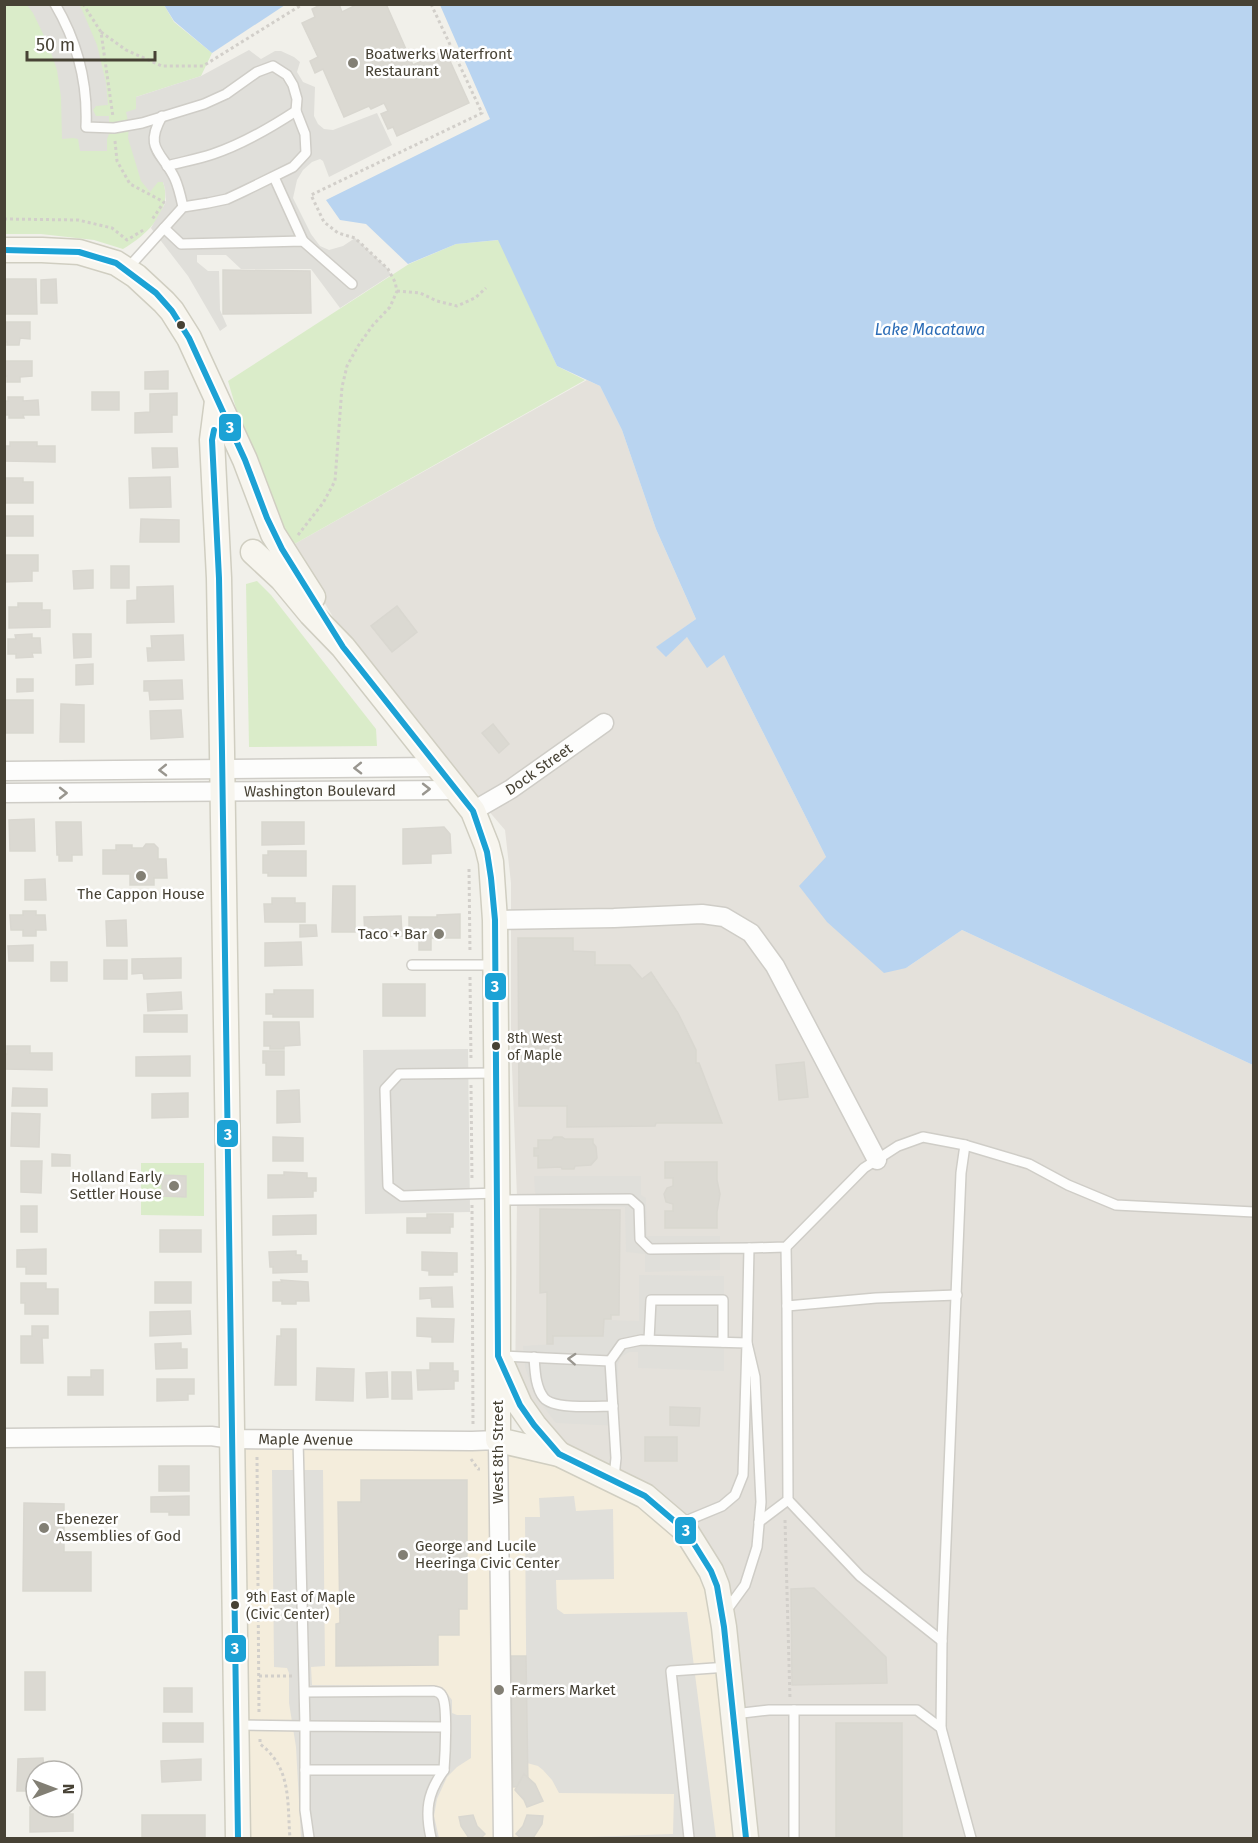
<svg xmlns="http://www.w3.org/2000/svg" width="1258" height="1843" viewBox="0 0 1258 1843" font-family="'Fira Sans',sans-serif">
  <style>
    .commercial { fill: #f4eddc }
    .industrial { fill: #e4e1db }
    .green { fill: #daecc9 }
    .parking { fill: #e0dfda }
    .water { fill: #b9d4f0 }
    .building { fill: #dbd9d2; stroke: #d9d7d0; stroke-width: 1.5 }
    .lines { fill: none; stroke-linecap: round; stroke-linejoin: round }
    .lane-casing { stroke: #cfcdc7; stroke-width: 12 }
    .street-casing { stroke: #cfcdc7; stroke-width: 21 }
    .secondary-casing { stroke: #d0cec1; stroke-width: 27 }
    .path { stroke: #d2cfca; stroke-width: 3; stroke-dasharray: 3 3; stroke-linecap: butt }
    .lane { stroke: #fdfdfc; stroke-width: 9 }
    .street { stroke: #fdfdfc; stroke-width: 18 }
    .secondary { stroke: #f7f5ee; stroke-width: 24 }
    .bus-1-casing { stroke: #fff; stroke-width: 10 }
    .bus-1 { stroke: #1ca2d5; stroke-width: 6 }
    .oneway { stroke: #99968f }
    .poi-dot { fill: #827f74; stroke: #fff; stroke-width: 2 }
    .bus-dot { fill: #474235; stroke: #fff; stroke-width: 2 }
    .labels { text-anchor: middle; dominant-baseline: central; stroke-width: 5; stroke-linejoin: round; paint-order: stroke }
    .bus-label { font-size: 14px; fill: #474235; stroke: #fff; text-anchor: start }
    .poi-label { font-size: 15px; fill: #474235; stroke: #fff; text-anchor: start }
    .street-label { font-size: 15px; fill: #474235; stroke: #fff }
    .water-label { font-size: 16px; font-style: italic; fill: #2b6cb6; stroke: #fff }
    .line-badge { stroke: #fff; stroke-width: 2 }
    .badge-label { font-size: 16px; text-anchor: middle; font-weight: bold; fill: #fff }
  </style>
  <rect width="100%" height="100%" fill="#f1f0ea"/>
  <path class="commercial" d="M232,1439L472,1441L623,1484L711,1571L746,1838H237Z"/>
  <path class="industrial" d="M587,380L600,386L622,430L656,529L696,619L657,647L687,637L724,655L826,857L906,968L962,930L1253,1065V1838H745L735,1745L698,1550L591,1469L515,1396L517,1197L511,1041V883L505,830L469,788L453,772L333,617L291,546Z"/>
  <g class="green">
    <path d="M4,5H164L174,22L212,53L201,76L136,97L158,182H163C174,211 145,236 123,249L94,240L41,234H5Z"/>
    <path d="M499,240L557,366L585,380L291,546L247,446L228,381L409,264L456,244Z"/>
    <path d="M257,581L271,595L376,729L377,746L249,747L246,584Z"/>
    <path d="M141,1163H204V1216L141,1215Z"/>
  </g>
  <g class="parking">
    <path d="M27,5H80L97,45L106,83L108,105L96,106L93,110L96,116H109V134L107,139V151H80L78,139L73,138L62,139L61,97L57,70L48,44L33,13Z"/>
    <path d="M249,50L261,59L275,51H281L294,57L300,62L297,72L303,82L315,87L314,116L318,124L324,129L333,130L377,113L392,145L329,177L323,161L320,159L312,162L303,170L297,180L293,198L311,234L320,246L329,250L343,246L355,238L388,269L391,275L340,308L311,269H241L226,255H197V262L208,271H219L220,310L227,326L220,331L188,276L151,228L166,202L165,189L163,182H158L150,192L141,181L128,138L129,126L126,112L136,109V97L201,76Z"/>
    <path d="M468,1049L470,1212L365,1214L363,1050Z"/>
    <path d="M534,1176H641V1195L646,1198L647,1236H720V1270L645,1272V1254L626,1252L625,1207H536Z"/>
    <path d="M639,1275L724,1276V1371L638,1368V1352H629L621,1357L618,1364L619,1426L556,1423L534,1394L525,1367L523,1346L553,1344V1336H602L604,1320L639,1321Z"/>
    <path d="M272,1470H323L325,1666L311,1667L312,1685L434,1686L442,1687L452,1700V1713L457,1715H471V1758L457,1767L447,1777L437,1799L434,1816L439,1838H301L296,1747L289,1703V1673L287,1668L274,1667Z"/>
    <path d="M574,1496L576,1511L613,1509L614,1579L556,1580L557,1609L564,1614L687,1612L716,1838H560L673,1834L674,1794L559,1793L552,1780L543,1770L538,1766L527,1763L525,1517H540L539,1498Z"/>
  </g>
  <g class="water">
    <path d="M164,5H285L212,53L174,21Z"/>
    <path d="M440,5H1253V1065L962,930L906,968L884,973L827,922L799,886L826,857L724,655L707,668L687,637L666,657L656,647L696,619L656,529L622,430L600,386L557,366L498,240L456,244L408,264L366,224L340,220L326,200L490,119Z"/>
  </g>
  <g class="building">
    <path d="M322,4H339L342,12L358,4H386L413,65L445,50L469,103L397,136L393,127L388,129L381,114L388,111L384,103L371,109L369,106L344,117L323,69L315,73L310,61L318,57L302,23L315,17L312,9Z"/>
    <path d="M223,270L310,271L311,313L223,314Z"/>
    <path d="M4,279H36L37,314H4Z"/>
    <path d="M56,279L57,303H41V280Z"/>
    <path d="M6,322H30V339L20,338L19,345H7V342H4Z"/>
    <path d="M4,361H32V376L20,377V382H7V376L4,377Z"/>
    <path d="M168,371V389H145V372Z"/>
    <rect x="92" y="392" width="27" height="18"/>
    <path d="M177,393V415H172V432L135,433V413L150,412V394Z"/>
    <path d="M8,397H23V401L38,400L39,415H23L24,418H9V415H4V401H8Z"/>
    <path d="M10,442H37V446H55V462L4,461V446H10Z"/>
    <path d="M152,448H177L178,467L153,468Z"/>
    <path d="M170,477L171,507L130,508L129,478Z"/>
    <path d="M4,478H23V482H33V503H4Z"/>
    <rect x="4" y="516" width="29" height="20"/>
    <path d="M141,519L179,520V542H140Z"/>
    <path d="M4,555H38V571H32V581L4,582Z"/>
    <rect x="111" y="566" width="18" height="22"/>
    <path d="M93,570V588L74,589L73,571Z"/>
    <path d="M173,586L174,622L127,623V601L137,600V587Z"/>
    <path d="M18,603H42V610H50V627L9,628V607H18Z"/>
    <path d="M397,606L417,632L392,652L371,626Z"/>
    <path d="M32,634V638H40L41,653H32L33,657L16,658V654H8V639H16L15,635Z"/>
    <path d="M73,634H91V657L74,658Z"/>
    <path d="M183,635L184,660L148,661L147,648H152L151,636Z"/>
    <path d="M93,664V684L76,685V665Z"/>
    <path d="M17,679H33V691L17,692Z"/>
    <path d="M182,680L183,699L150,700L149,691H144V681Z"/>
    <rect x="4" y="700" width="29" height="33"/>
    <path d="M61,704L84,705V742H60Z"/>
    <path d="M181,710L183,737L151,739L150,711Z"/>
    <path d="M493,724L509,744L499,753L482,733Z"/>
    <path d="M34,819L35,851H10L9,820Z"/>
    <path d="M56,822H81L82,855H72V861H59V855H57Z"/>
    <path d="M262,822H304V844L262,845Z"/>
    <path d="M444,827L450,834L451,853L431,854V863L403,864V829Z"/>
    <path d="M146,844H154L158,848V859H166L167,878H154V885H130V874H103V850H116V845H132V848H143Z"/>
    <path d="M268,851H306V876H268V873H263V855H268Z"/>
    <path d="M45,879L46,900H25V880Z"/>
    <path d="M333,886H355V932H332Z"/>
    <path d="M272,898H295V903H305V922H265L264,904H272Z"/>
    <path d="M23,911H36V915H45L46,930H36V936H23V930H11L10,915H23Z"/>
    <path d="M460,914V938H431V950H419V930H409V917H437V915Z"/>
    <path d="M401,916L402,936L365,937L364,917Z"/>
    <path d="M126,920L127,946H107L106,921Z"/>
    <path d="M300,925H316L317,936L300,937Z"/>
    <path d="M518,938H573V951L595,952V965H630L642,979L651,972L678,1013L696,1050V1063H699L722,1123H656L655,1126L567,1127V1106H519Z"/>
    <path d="M301,942L302,965L265,966V943Z"/>
    <path d="M33,945V961H9L8,946Z"/>
    <path d="M181,958V978L144,979L143,973L132,974V959Z"/>
    <rect x="104" y="960" width="23" height="19"/>
    <rect x="51" y="962" width="16" height="19"/>
    <rect x="383" y="984" width="42" height="32"/>
    <path d="M274,990H313V1017H273V1014H266V994H274Z"/>
    <path d="M181,992L182,1009L148,1011L147,994Z"/>
    <rect x="144" y="1015" width="43" height="17"/>
    <path d="M264,1022H299L300,1045L284,1046V1049H270V1046H264Z"/>
    <path d="M7,1046H30V1053H52V1070L4,1069V1054H7Z"/>
    <path d="M263,1051H284V1075H266V1063H263Z"/>
    <path d="M190,1056V1076H136V1057Z"/>
    <path d="M804,1062L808,1097L779,1100L776,1065Z"/>
    <path d="M13,1088L47,1089V1106H12Z"/>
    <path d="M299,1090L300,1122L277,1123V1091Z"/>
    <path d="M188,1093V1117L152,1118V1094Z"/>
    <path d="M12,1113L40,1114L39,1147L11,1146Z"/>
    <path d="M273,1137L303,1138V1161H273Z"/>
    <path d="M554,1137H562L565,1139H593V1143L596,1147L597,1158L591,1165L575,1166L574,1169H562L561,1167L538,1168V1156H534V1148H538V1140H552Z"/>
    <path d="M52,1154L70,1155V1166H52Z"/>
    <path d="M21,1161H42L41,1193L21,1192Z"/>
    <path d="M665,1162H717V1180L720,1194L717,1212V1228H665V1211H673V1204L666,1202L664,1194L667,1188L673,1186V1178H665Z"/>
    <path d="M284,1172L307,1173V1178H316V1191H313V1197L268,1198V1175H284Z"/>
    <path d="M162,1175L186,1176V1197L162,1196Z"/>
    <rect x="21" y="1206" width="16" height="26"/>
    <path d="M540,1209L620,1210L619,1315H611V1319H604L603,1336H553V1344H547V1292L540,1293Z"/>
    <path d="M427,1214H453V1227H450V1233H407V1218H427Z"/>
    <path d="M316,1215V1234L273,1235V1216Z"/>
    <rect x="160" y="1230" width="41" height="22"/>
    <path d="M46,1249V1274H26V1267H17V1250Z"/>
    <path d="M296,1251V1255H301V1261H307V1272L273,1273V1267H270L269,1252Z"/>
    <path d="M422,1252L457,1253V1272H453V1275H429V1271L422,1270Z"/>
    <path d="M281,1280L308,1282L309,1301H296V1304H282V1301H273V1282H282Z"/>
    <rect x="155" y="1282" width="36" height="21"/>
    <path d="M21,1283H46V1289H58V1314H25V1303H21Z"/>
    <path d="M452,1287L453,1307H432L431,1298L420,1299V1288Z"/>
    <path d="M190,1311L191,1334L150,1336V1312Z"/>
    <path d="M417,1318L454,1319L453,1342H432V1337L417,1336Z"/>
    <path d="M32,1326H48V1338H42L43,1363H21V1336H32Z"/>
    <path d="M281,1329H296V1385H275L277,1336H281Z"/>
    <path d="M181,1343V1349H187V1368L156,1369L155,1344Z"/>
    <path d="M430,1363H453V1371H458V1381H454V1389L418,1390L417,1370H430Z"/>
    <path d="M317,1368L354,1369L353,1401L316,1400Z"/>
    <path d="M91,1370H103V1395H68V1377H91Z"/>
    <path d="M387,1372L388,1397L367,1398L366,1373Z"/>
    <path d="M392,1372H411L412,1399H392Z"/>
    <path d="M157,1379H194V1394H188V1400L157,1401Z"/>
    <path d="M670,1407L700,1408L699,1426L670,1425Z"/>
    <rect x="645" y="1437" width="32" height="24"/>
    <rect x="159" y="1466" width="30" height="25"/>
    <path d="M361,1480H467V1609H459V1635H438V1665L336,1666V1624L340,1623L338,1502H361Z"/>
    <path d="M189,1496V1515H169V1512H151V1497Z"/>
    <path d="M24,1503L64,1504V1552H91V1591H23Z"/>
    <path d="M814,1588L886,1657L887,1683L792,1685L791,1589Z"/>
    <path d="M511,1656H526L528,1786L513,1787Z"/>
    <rect x="25" y="1672" width="20" height="38"/>
    <rect x="164" y="1688" width="28" height="24"/>
    <rect x="163" y="1723" width="40" height="19"/>
    <rect x="836" y="1723" width="66" height="115"/>
    <path d="M43,1758L44,1771H36V1791H17L18,1759Z"/>
    <path d="M201,1759V1780L162,1782L161,1761Z"/>
    <path d="M524,1774L535,1784L543,1801L527,1807L524,1800L515,1790Z"/>
    <path d="M30,1807H55V1814H73V1831L30,1832Z"/>
    <rect x="142" y="1815" width="63" height="23"/>
    <path d="M473,1815L477,1826L485,1834L481,1838H469L461,1826L459,1817Z"/>
    <path d="M527,1815L543,1816L542,1824L533,1838H521L516,1834L523,1826Z"/>
  </g>
  <g class="lines">
    <defs>
      <g id="lane">
        <path d="M55,4C78,43 88,82 86,127L114,128L142,123L204,104L226,94L257,72L273,66L287,75L293,85L297,99L296,111L305,134L306,153L293,167L242,192L227,199L208,203L183,207L128,268"/>
        <path d="M162,116C143,150 163,152 175,179C179,188 181,198 183,207"/>
        <path d="M167,166C182,162 198,159 213,154C243,144 270,128 296,111"/>
        <path d="M274,177L303,241"/>
        <path d="M164,228L181,244L303,241L352,284"/>
        <path d="M412,965H495"/>
        <path d="M494,1073L399,1074L385,1089L388,1186L402,1196L498,1193"/>
        <path d="M965,1145L1029,1164L1068,1185L1116,1205L1254,1212"/>
        <path d="M498,1200L630,1199L639,1207L640,1239L650,1249L749,1248L747,1343L755,1377L761,1502L757,1547L745,1585L726,1611"/>
        <path d="M786,1247L787,1306L876,1298L957,1295"/>
        <path d="M749,1248L786,1247L864,1168L898,1146L923,1137L965,1145L961,1173L942,1641L941,1728"/>
        <path d="M649,1340L651,1300H723V1342"/>
        <path d="M501,1356L610,1361"/>
        <path d="M534,1357C535,1369 535,1387 544,1398C554,1410 598,1406 613,1406"/>
        <path d="M614,1478L616,1458L610,1361L622,1344L641,1340L747,1343L743,1475L735,1495L722,1506L681,1523"/>
        <path d="M788,1500L860,1576L942,1641"/>
        <path d="M759,1522L788,1500L787,1306"/>
        <path d="M305,1692L434,1691C438,1692 440,1692 442,1696C448,1704 445,1757 444,1770H305V1726L445,1727"/>
        <path d="M794,1710V1838"/>
        <path d="M734,1714L769,1710H917L941,1728L971,1838"/>
        <path d="M237,1725L305,1726L298,1439"/>
        <path d="M305,1770V1810L309,1838"/>
        <path d="M431,1838C425,1811 427,1793 444,1770"/>
        <path d="M689,1838L671,1671L728,1667"/>
      </g>
      <g id="street">
        <path d="M4,771L438,767"/>
        <path id="s1" d="M4,793L456,790"/>
        <path id="s2" d="M473,811L511,789L604,723"/>
        <path d="M495,920L614,918L702,914L724,917L751,933L775,966L877,1160"/>
        <path id="s3" d="M4,1438L211,1436L232,1439L472,1441L498,1440L503,1838"/>
      </g>
      <g id="secondary">
        <path d="M4,250H42L79,252L116,263L136,276L164,302L172,311L189,338L245,460L273,534L313,597"/>
        <path d="M217,401L212,440L219,578L222,752L238,1838"/>
        <path d="M253,552L282,579L311,614L343,647L473,811L487,846L491,862L495,920L498,1269V1440L559,1454L645,1496L686,1531L711,1571L717,1586L724,1627L746,1838"/>
        <path d="M502,1364L520,1405L534,1425L559,1454"/>
      </g>
    </defs>
    <use href="#lane" class="lane-casing"/>
    <use href="#street" class="street-casing"/>
    <use href="#secondary" class="secondary-casing"/>
    <g class="path">
      <path d="M83,4L101,32L113,117"/>
      <path d="M101,32L126,50L162,66H203L303,4"/>
      <path d="M115,141L117,161L130,184L164,202L151,221"/>
      <path d="M4,219L78,220L112,228L127,240L145,229"/>
      <path d="M397,291L420,293L437,301L457,306L475,298L486,288"/>
      <path d="M298,535L323,503L335,481L342,387L347,366L358,346L373,325L390,307L397,291L395,282L388,269L355,238L338,233L324,222L311,195L482,113L431,4"/>
      <path d="M469,869L470,953"/>
      <path d="M470,977L471,1061"/>
      <path d="M471,1085L472,1181"/>
      <path d="M472,1205L473,1424"/>
      <path d="M257,1457L259,1714"/>
      <path d="M471,1459L478,1469H480"/>
      <path d="M785,1520L790,1699"/>
      <path d="M259,1676H293"/>
      <path d="M260,1739V1744C292,1768 287,1802 290,1838"/>
    </g>
    <use href="#lane" class="lane"/>
    <use href="#street" class="street"/>
    <use href="#secondary" class="secondary"/>
    <defs>
      <g id="bus-1">
        <path d="M4,250L79,252L116,263L156,293L172,311L189,338L245,460L267,518L282,549L343,647L473,811L487,852L491,878L495,920L498,1356L520,1405L534,1425L559,1454L645,1496L686,1531L711,1571L717,1586L724,1627L746,1838"/>
        <path d="M214,430L212,440L219,578L222,752L238,1838"/>
      </g>
    </defs>
    <use href="#bus-1" class="bus-1-casing"/>
    <use href="#bus-1" class="bus-1"/>
  </g>
  <defs><path id="oneway-chevron" d="M-2-3.5L2.5 0L-2 3.5" fill="none" stroke-width="1.6" stroke-linecap="round" stroke-linejoin="round" transform="scale(1.5)"/></defs>
  <g class="oneway">
    <use href="#oneway-chevron" transform="translate(358 768) rotate(179)"/>
    <use href="#oneway-chevron" transform="translate(163 770) rotate(179)"/>
    <use href="#oneway-chevron" transform="translate(426 789)"/>
    <use href="#oneway-chevron" transform="translate(63 793)"/>
    <use href="#oneway-chevron" transform="translate(572 1359) rotate(-177)"/>
  </g>
  <g class="poi-dot">
    <circle cx="353" cy="63" r="6"/>
    <circle cx="141" cy="876" r="6"/>
    <circle cx="439" cy="934" r="6"/>
    <circle cx="174" cy="1186" r="6"/>
    <circle cx="44" cy="1528" r="6"/>
    <circle cx="403" cy="1555" r="6"/>
    <circle cx="499" cy="1690" r="6"/>
  </g>
  <g class="bus-dot">
    <circle cx="181" cy="325" r="5"/>
    <circle cx="496" cy="1046" r="5"/>
    <circle cx="235" cy="1605" r="5"/>
  </g>
  <g class="labels">
    <g class="bus-label">
      <text x="507" y="1038">8th West<tspan x="507" dy="17">of Maple</tspan></text>
      <text x="246" y="1597">9th East of Maple<tspan x="246" dy="17">(Civic Center)</tspan></text>
    </g>
    <g class="poi-label">
      <text x="365" y="54">Boatwerks Waterfront<tspan x="365" dy="17">Restaurant</tspan></text>
      <text x="141" y="894" text-anchor="middle">The Cappon House</text>
      <text x="427" y="934" text-anchor="end">Taco + Bar</text>
      <text x="162" y="1177" text-anchor="end">Holland Early<tspan x="162" dy="17">Settler House</tspan></text>
      <text x="56" y="1519">Ebenezer<tspan x="56" dy="17">Assemblies of God</tspan></text>
      <text x="415" y="1546">George and Lucile<tspan x="415" dy="17">Heeringa Civic Center</tspan></text>
      <text x="511" y="1690">Farmers Market</text>
    </g>
    <g class="street-label">
      <text stroke="none"><textPath href="#s2" startOffset="78">Dock Street</textPath></text>
      <text stroke="none"><textPath href="#s1" startOffset="316">Washington Boulevard</textPath></text>
      <text stroke="none"><textPath href="#s3" startOffset="302">Maple Avenue</textPath></text>
      <text transform="translate(498 1452) rotate(-90)">West 8th Street</text>
    </g>
    <g class="water-label">
      <text x="930" y="329">Lake Macatawa</text>
    </g>
  </g>
  <g class="line-badge">
    <rect x="218" y="413" width="24" height="29" rx="6" fill="#1ca2d5"/>
    <rect x="484" y="972" width="23" height="29" rx="6" fill="#1ca2d5"/>
    <rect x="216" y="1119" width="23" height="29" rx="6" fill="#1ca2d5"/>
    <rect x="674" y="1516" width="23" height="29" rx="6" fill="#1ca2d5"/>
    <rect x="224" y="1634" width="23" height="29" rx="6" fill="#1ca2d5"/>
  </g>
  <g class="badge-label">
    <text x="230" y="433">3</text>
    <text x="495" y="992">3</text>
    <text x="228" y="1140">3</text>
    <text x="686" y="1536">3</text>
    <text x="235" y="1654">3</text>
  </g>
  <rect width="1258" height="1843" fill="none" stroke="#474235" stroke-width="12"/>
  <g transform="translate(54 1789) rotate(90)"><circle r="28" fill="#ffffff" stroke="#b5b3ae" stroke-width="1.5"/>
  <path d="M0-4.5L10 22L0 15L-10 22Z" fill="#827f74"/>
  <text y="-9" font-size="16" font-weight="bold" text-anchor="middle" fill="#474235">N</text>
  </g>
  <path d="M27 51v9h128v-9" fill="none" stroke="#474235" stroke-width="3"/>
  <text x="36" y="51" font-size="18" fill="#474235" stroke="#ffffff" stroke-width="4.5" paint-order="stroke">50 m</text>
</svg>
